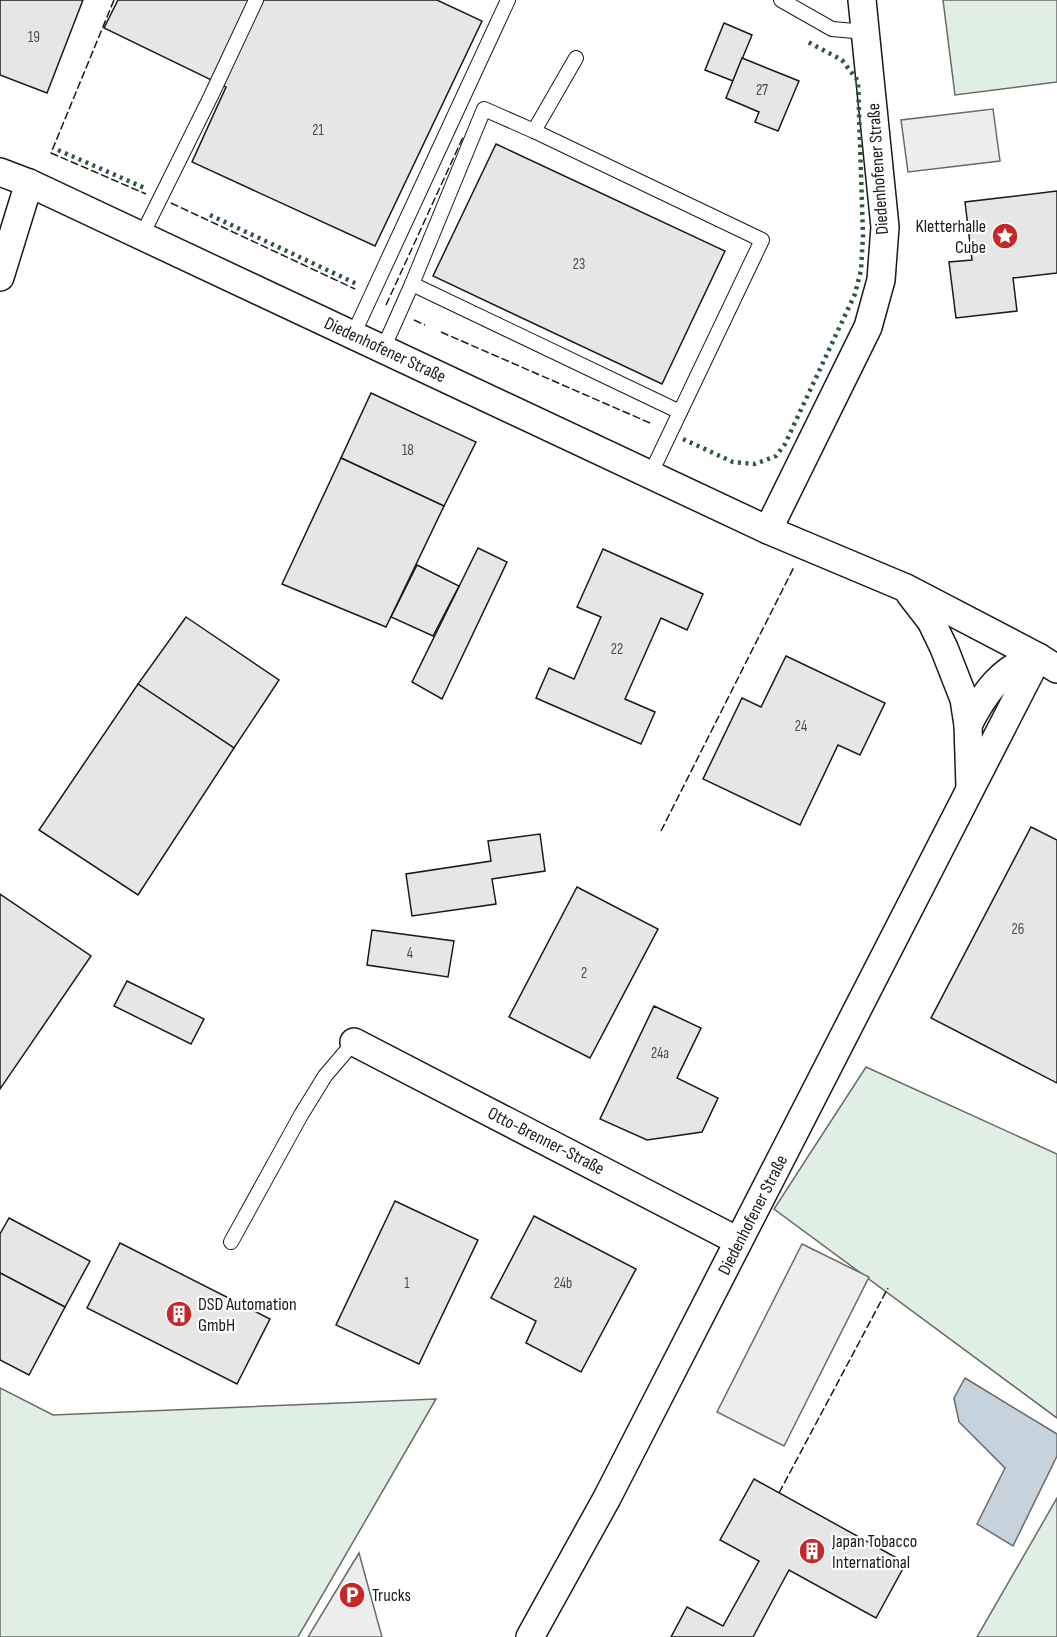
<svg xmlns="http://www.w3.org/2000/svg" width="1057" height="1637" viewBox="0 0 1057 1637" font-family="'Sofia Sans Condensed',sans-serif">
  <style>
    .green { fill: #e0efe3; stroke: #6a6a6a; stroke-width: 1.5 }
    .parking { fill: #ededed; stroke: #6a6a6a; stroke-width: 1.5 }
    .water { fill: #c6d2dc; stroke: #6a6a6a; stroke-width: 1.5 }
    .building { fill: #e6e6e6; stroke: #1a1a1a; stroke-width: 1.5 }
    .lines { fill: none; stroke-linecap: round; stroke-linejoin: round }
    .service-casing { stroke: #1a1a1a; stroke-width: 16 }
    .minor-casing { stroke: #1a1a1a; stroke-width: 30 }
    .service { stroke: #fff; stroke-width: 14 }
    .minor { stroke: #fff; stroke-width: 27 }
    .hedge { stroke: #2b5a34; stroke-width: 4.5; stroke-dasharray: 3 4.5; stroke-linecap: butt }
    .fence { stroke: #1a1a1a; stroke-width: 1.5; stroke-dasharray: 8 3; stroke-linecap: butt }
    .labels { text-anchor: middle; dominant-baseline: central; stroke-width: 4.5; stroke-linejoin: round; paint-order: stroke }
    .number-label { font-size: 15px; fill: #4d4d4d }
    .street-label { font-size: 18px; fill: #1a1a1a; stroke: #fff }
    .poi-label { font-size: 18px; fill: #1a1a1a; stroke: #fff; text-anchor: start }
  </style>
  <rect width="100%" height="100%" fill="#fff"/>
  <g class="green">
    <path d="M943,0H1057V82L955,95Z"/>
    <path d="M866,1067L1057,1154V1418L774,1209Z"/>
    <path d="M0,1388L53,1415L436,1399L298,1637H0Z"/>
    <path d="M1057,1498V1637H977Z"/>
  </g>
  <g class="parking">
    <path d="M993,109L1000,161L908,172L901,120Z"/>
    <path d="M802,1244L869,1277L784,1446L717,1412Z"/>
    <path d="M359,1553L382,1637H308Z"/>
  </g>
  <path class="water" d="M965,1378L1057,1434V1456L1013,1546L977,1524L1005,1468L959,1422L954,1398Z"/>
  <g class="building">
    <path d="M0,0H83L47,93L0,75Z"/>
    <path d="M118,0H437L482,21L375,246L192,162L226,87L104,28Z"/>
    <path d="M724,23L752,35L733,81L705,70Z"/>
    <path d="M742,58L799,81L778,131L755,122L759,112L726,98Z"/>
    <path d="M496,144L725,251L662,384L433,276Z"/>
    <path d="M1057,191V273L1013,278L1017,311L956,318L949,262L972,260L965,202Z"/>
    <path d="M371,393L476,442L444,506L341,458Z"/>
    <path d="M341,458L444,506L386,627L282,584Z"/>
    <path d="M478,548L507,562L442,699L412,682Z"/>
    <path d="M603,549L703,594L687,630L661,618L625,699L655,712L641,744L536,698L549,668L574,679L601,617L577,607Z"/>
    <path d="M417,565L459,586L433,636L391,617Z"/>
    <path d="M186,617L279,680L234,748L138,684Z"/>
    <path d="M786,656L885,703L860,755L838,745L800,825L703,779L742,698L761,707Z"/>
    <path d="M138,684L234,748L138,895L39,830Z"/>
    <path d="M1031,827L1057,840V1083L931,1018Z"/>
    <path d="M540,834L545,871L492,879L496,904L412,916L406,874L491,861L488,841Z"/>
    <path d="M577,887L658,929L590,1058L509,1017Z"/>
    <path d="M0,894L91,956L0,1089Z"/>
    <path d="M372,930L454,941L448,977L367,965Z"/>
    <path d="M127,981L204,1019L191,1044L114,1006Z"/>
    <path d="M654,1006L701,1028L677,1078L718,1098L702,1132L647,1140L600,1119Z"/>
    <path d="M395,1201L478,1240L419,1364L336,1325Z"/>
    <path d="M534,1216L636,1269L581,1372L526,1343L536,1321L491,1298Z"/>
    <path d="M9,1218L90,1261L65,1307L0,1273V1234Z"/>
    <path d="M120,1243L270,1319L237,1384L87,1308Z"/>
    <path d="M0,1273L65,1307L29,1375L0,1360Z"/>
    <path d="M754,1479L906,1563L876,1618L789,1570L753,1637H671L687,1607L723,1626L759,1561L720,1540Z"/>
  </g>
  <g class="lines">
    <defs>
      <g id="service">
        <path d="M781,0L832,29L866,32"/>
        <path d="M576,58L534,131L762,240L650,475"/>
        <path d="M534,131L484,109L412,284L680,412"/>
        <path d="M147,225L211,96L256,0"/>
        <path d="M353,335L508,0"/>
        <path d="M383,349L412,284"/>
        <path d="M231,1242L301,1115L325,1076L354,1042"/>
      </g>
      <g id="minor">
        <path d="M0,172L29,183L768,530L906,588L1038,657L1057,669"/>
        <path d="M0,277L29,183"/>
        <path d="M768,530L868,327L881,280L885,227L862,0"/>
        <path d="M910,594L931,621L944,648L964,699L968,725L970,787"/>
        <path d="M968,725C984,693 1002,667 1038,657"/>
        <path d="M354,1042L738,1241"/>
        <path d="M530,1637L607,1498L1038,657"/>
      </g>
    </defs>
    <use href="#service" class="service-casing"/>
    <use href="#minor" class="minor-casing"/>
    <use href="#service" class="service"/>
    <use href="#minor" class="minor"/>
    <g class="hedge">
      <path d="M58,150L147,189"/>
      <path d="M210,215L357,284"/>
      <path d="M683,439L733,462L755,464L776,456L785,444L855,294L861,270L863,236L858,81L842,60L806,41"/>
    </g>
    <g class="fence">
      <path d="M114,0L51,153L146,194"/>
      <path d="M171,203L355,289"/>
      <path d="M386,305L464,135"/>
      <path d="M414,320L425,325"/>
      <path d="M441,332L650,423"/>
      <path d="M661,831L794,567"/>
      <path d="M779,1493L888,1288"/>
    </g>
  </g>
  <defs>
    <symbol id="sight-disc" viewBox="-11 -11 22 22"><circle r="9.5" fill="#c62828" stroke="#fff"/><path d="M0-6L1.8-2.2L6-1.7L2.9 1.2L3.7 5.4L0 3.3L-3.7 5.4L-2.9 1.2L-6-1.7L-1.8-2.2Z" fill="#fff"/></symbol>
    <symbol id="building-disc" viewBox="-11 -11 22 22"><circle r="9.5" fill="#c62828" stroke="#fff"/><path d="M-4-6H4V6H1V3H-1V6H-4ZM-2.5-4.3h1.7v1.8h-1.7ZM.8-4.3h1.7v1.8H.8ZM-2.5-1h1.7V.8h-1.7ZM.8-1h1.7V.8H.8Z" fill="#fff"/></symbol>
    <symbol id="parking-disc" viewBox="-11 -11 22 22"><circle r="9.5" fill="#c62828" stroke="#fff"/><path d="M-3.5-5.5H1a3.5 3.5 0 0 1 0 7H-1V5.5H-3.5ZM-1-3.4V-.6H.8a1.4 1.4 0 0 0 0-2.8Z" fill="#fff"/></symbol>
  </defs>
  <g fill-rule="evenodd">
    <use href="#sight-disc" x="990" y="221" width="30" height="30"/>
    <use href="#building-disc" x="164" y="1299" width="30" height="30"/>
    <use href="#building-disc" x="797" y="1536" width="30" height="30"/>
    <use href="#parking-disc" x="337" y="1580" width="30" height="30"/>
  </g>
  <g class="labels">
    <g class="number-label">
      <text x="34" y="37">19</text>
      <text x="762" y="90">27</text>
      <text x="318" y="130">21</text>
      <text x="579" y="264">23</text>
      <text x="408" y="450">18</text>
      <text x="617" y="649">22</text>
      <text x="801" y="726">24</text>
      <text x="1018" y="929">26</text>
      <text x="410" y="953">4</text>
      <text x="584" y="973">2</text>
      <text x="660" y="1053">24a</text>
      <text x="407" y="1283">1</text>
      <text x="563" y="1283">24b</text>
    </g>
    <g class="street-label">
      <text transform="translate(878 169) rotate(-94)">Diedenhofener Straße</text>
      <text transform="translate(385 350) rotate(25)">Diedenhofener Straße</text>
      <text transform="translate(546 1141) rotate(27)">Otto-Brenner-Straße</text>
      <text transform="translate(753 1215) rotate(-63)">Diedenhofener Straße</text>
    </g>
    <g class="poi-label">
      <text x="986" y="226" text-anchor="end">Kletterhalle<tspan x="986" dy="21">Cube</tspan></text>
      <text x="198" y="1304">DSD Automation<tspan x="198" dy="21">GmbH</tspan></text>
      <text x="832" y="1541">Japan Tobacco<tspan x="832" dy="21">International</tspan></text>
      <text x="372" y="1595">Trucks</text>
    </g>
  </g>
</svg>
